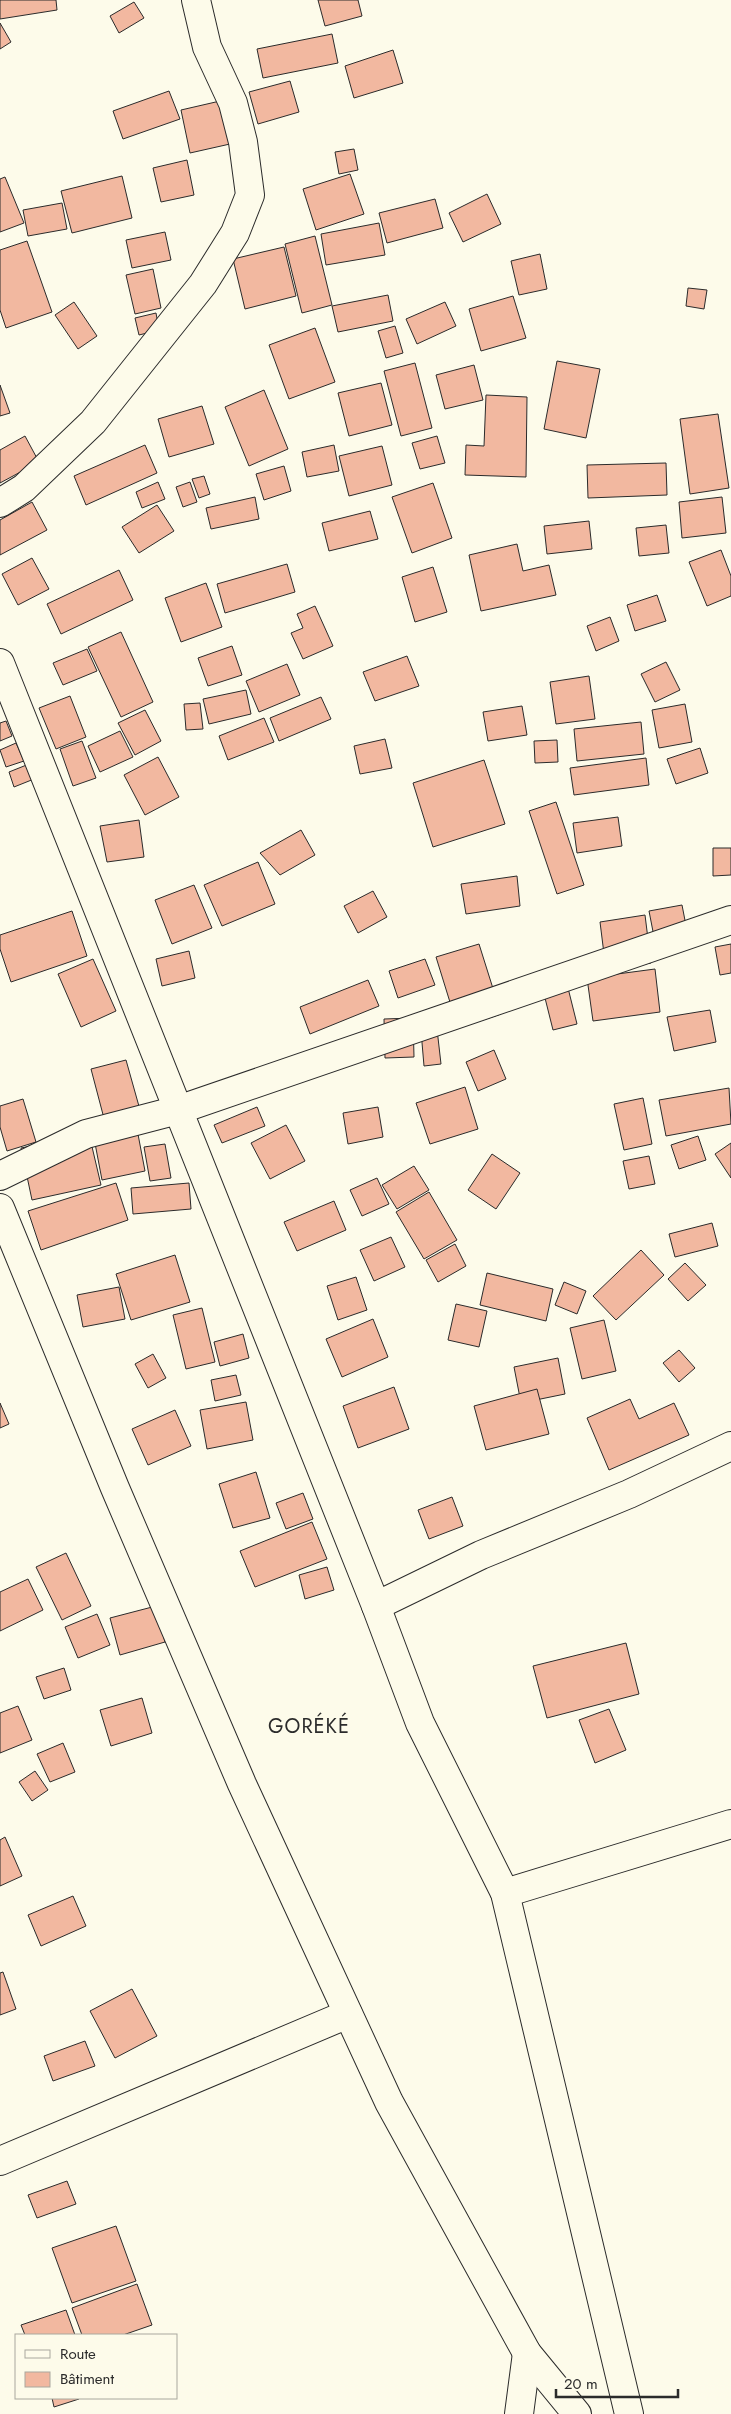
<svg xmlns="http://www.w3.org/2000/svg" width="731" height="2414" viewBox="0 0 731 2414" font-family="Jost,sans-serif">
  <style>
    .building { fill: #f2b8a0; stroke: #2b2b2b }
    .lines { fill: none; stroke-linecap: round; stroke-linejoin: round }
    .minor-casing { stroke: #2b2b2b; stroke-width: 30 }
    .minor { stroke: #fdfbea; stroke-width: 28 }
    .labels { text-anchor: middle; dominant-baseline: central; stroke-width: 4; stroke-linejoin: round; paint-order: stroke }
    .quarter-label { font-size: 20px; letter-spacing: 1px; fill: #2b2b2b; stroke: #fdfbea }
  </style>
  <rect width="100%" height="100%" fill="#fdfbea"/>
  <g class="building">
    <path d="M0,0H56L57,10L0,19Z"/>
    <path d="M318,0H358L362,16L325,26Z"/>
    <path d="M134,2L144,18L119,33L110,16Z"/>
    <path d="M0,23L11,42L0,49Z"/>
    <path d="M332,34L338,63L263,78L257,49Z"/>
    <path d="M393,50L403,83L354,98L345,66Z"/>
    <path d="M290,81L299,112L258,124L249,92Z"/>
    <path d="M169,91L180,119L123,139L113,111Z"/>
    <path d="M220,101L230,144L190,153L181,110Z"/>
    <path d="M354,149L358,170L339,174L335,152Z"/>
    <path d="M187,160L194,195L161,202L153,168Z"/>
    <path d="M350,174L364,214L316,230L303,189Z"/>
    <path d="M122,176L132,218L72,233L61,191Z"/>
    <path d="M5,177L24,223L0,232V179Z"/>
    <path d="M487,194L501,224L463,242L449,213Z"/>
    <path d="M435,199L443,228L387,243L379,213Z"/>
    <path d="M62,203L67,229L28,236L23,210Z"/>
    <path d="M379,223L385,255L326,265L321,234Z"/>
    <path d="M165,232L171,260L132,268L126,240Z"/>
    <path d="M315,236L332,305L302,313L285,244Z"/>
    <path d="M27,241L52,312L6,328L0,310V250Z"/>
    <path d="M284,247L296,296L245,309L233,259Z"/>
    <path d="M540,254L547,289L519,295L511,261Z"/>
    <path d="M153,269L161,308L135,314L126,275Z"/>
    <path d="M688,288L707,290L704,309L686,306Z"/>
    <path d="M388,295L393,321L338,332L332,306Z"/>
    <path d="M513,296L526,338L481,351L469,309Z"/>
    <path d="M74,302L97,336L78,349L55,315Z"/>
    <path d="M445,302L456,326L417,344L406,319Z"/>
    <path d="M156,313L159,330L139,335L135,318Z"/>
    <path d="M395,326L403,353L386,358L378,331Z"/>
    <path d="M315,328L335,382L289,399L269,345Z"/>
    <path d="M557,361L600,369L586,438L544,429Z"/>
    <path d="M415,363L432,428L401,436L384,371Z"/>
    <path d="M474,365L483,400L445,409L436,375Z"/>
    <path d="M381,383L392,425L349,436L338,393Z"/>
    <path d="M0,385L10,413L0,416Z"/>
    <path d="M264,390L288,449L249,466L225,407Z"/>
    <path d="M486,395L527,397L526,477L465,475L466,445L484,446Z"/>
    <path d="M202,406L214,444L169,457L158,419Z"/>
    <path d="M718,414L729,488L690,494L680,419Z"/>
    <path d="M25,436L39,462L0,483V450Z"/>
    <path d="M437,436L445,463L420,469L412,443Z"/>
    <path d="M145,445L157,473L86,505L74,476Z"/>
    <path d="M334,445L339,471L307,477L302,452Z"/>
    <path d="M382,446L392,485L349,496L339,456Z"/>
    <path d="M666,463L667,495L588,498L587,465Z"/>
    <path d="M284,466L291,491L264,500L256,474Z"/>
    <path d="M204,476L210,494L199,498L192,479Z"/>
    <path d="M158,482L165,499L142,508L136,492Z"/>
    <path d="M190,482L197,502L183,507L176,487Z"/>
    <path d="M433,483L452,538L412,553L392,497Z"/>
    <path d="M255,497L259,519L211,529L206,508Z"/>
    <path d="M722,497L726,533L682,538L679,502Z"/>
    <path d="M32,502L47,530L0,555V520Z"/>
    <path d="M157,505L174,531L139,553L122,527Z"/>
    <path d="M370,511L378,539L329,551L322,523Z"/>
    <path d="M589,521L592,549L547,554L544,526Z"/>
    <path d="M666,525L669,553L639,556L636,528Z"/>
    <path d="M517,544L523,571L549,565L556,595L481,611L469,555Z"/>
    <path d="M721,550L731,576V596L707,606L689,562Z"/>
    <path d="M32,558L49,589L18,605L2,574Z"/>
    <path d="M287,564L295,592L225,613L217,584Z"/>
    <path d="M433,567L447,612L415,622L402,577Z"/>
    <path d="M119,570L133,600L61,634L47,604Z"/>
    <path d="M206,583L222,627L181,642L165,598Z"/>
    <path d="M657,595L666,621L635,631L627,605Z"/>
    <path d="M315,606L333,646L303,659L291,633L303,628L297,614Z"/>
    <path d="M610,617L619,641L596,651L587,626Z"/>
    <path d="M121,632L153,702L121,717L88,647Z"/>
    <path d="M232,646L242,675L208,686L198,658Z"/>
    <path d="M87,649L97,671L63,685L53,663Z"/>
    <path d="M407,656L419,686L375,701L363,672Z"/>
    <path d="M666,662L680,690L655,702L641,674Z"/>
    <path d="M287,664L300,695L259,712L246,681Z"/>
    <path d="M589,676L595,719L556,724L550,682Z"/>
    <path d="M246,690L251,714L209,724L203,699Z"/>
    <path d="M70,696L86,737L56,749L39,708Z"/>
    <path d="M321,697L331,719L279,741L270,718Z"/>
    <path d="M200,703L203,729L186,730L184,704Z"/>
    <path d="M685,704L692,742L659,748L652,710Z"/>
    <path d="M522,706L527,735L488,741L483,712Z"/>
    <path d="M145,710L161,741L135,755L118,723Z"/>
    <path d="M264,718L274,742L228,760L219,736Z"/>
    <path d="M6,721L12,736L0,741V723Z"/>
    <path d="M641,722L644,754L577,761L574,729Z"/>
    <path d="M120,731L133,757L100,772L88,746Z"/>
    <path d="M385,739L392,768L360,774L354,746Z"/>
    <path d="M557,740L558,762L535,763L534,741Z"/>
    <path d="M82,741L96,778L73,786L60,749Z"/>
    <path d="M16,743L24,761L6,767L0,750Z"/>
    <path d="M700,748L708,773L676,784L667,759Z"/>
    <path d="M158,757L179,797L145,815L124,775Z"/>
    <path d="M646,758L649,785L574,795L570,768Z"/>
    <path d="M484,760L505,824L433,847L413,783Z"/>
    <path d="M29,764L34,779L14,787L9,772Z"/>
    <path d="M556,802L584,885L557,894L529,811Z"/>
    <path d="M618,817L622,846L577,853L573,823Z"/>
    <path d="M139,820L144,857L107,862L100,826Z"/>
    <path d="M301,830L315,855L280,875L260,853Z"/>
    <path d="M713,848H731V875L713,876Z"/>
    <path d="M258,862L275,904L222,926L204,885Z"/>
    <path d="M517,876L520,906L466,914L461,884Z"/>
    <path d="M194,885L212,928L172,944L155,900Z"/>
    <path d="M373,891L387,917L358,933L344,906Z"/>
    <path d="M682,905L689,941L656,947L649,911Z"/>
    <path d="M72,911L87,956L11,982L0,949V935Z"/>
    <path d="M645,915L651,963L606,970L600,922Z"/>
    <path d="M479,944L501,1014L458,1028L436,957Z"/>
    <path d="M731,944V973L720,975L715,947Z"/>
    <path d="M189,951L195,978L162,986L156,959Z"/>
    <path d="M93,959L116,1011L81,1027L58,974Z"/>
    <path d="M425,959L435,985L398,998L389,971Z"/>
    <path d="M655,969L660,1012L593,1021L587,978Z"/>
    <path d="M368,980L379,1006L310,1034L300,1007Z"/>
    <path d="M568,988L577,1024L553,1030L544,994Z"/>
    <path d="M710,1010L716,1042L674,1051L667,1017Z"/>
    <path d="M413,1018L414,1057L385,1058L384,1019Z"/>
    <path d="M437,1029L441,1064L424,1066L421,1031Z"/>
    <path d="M494,1050L506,1079L478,1091L466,1062Z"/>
    <path d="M126,1060L142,1117L106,1126L91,1069Z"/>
    <path d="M465,1087L478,1129L430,1144L416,1103Z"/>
    <path d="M729,1088L731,1124L666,1136L659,1100Z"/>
    <path d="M643,1098L652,1144L624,1150L614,1104Z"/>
    <path d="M23,1099L36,1142L7,1151L0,1127V1106Z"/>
    <path d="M257,1107L265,1126L222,1143L214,1125Z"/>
    <path d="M378,1107L383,1137L348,1144L343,1113Z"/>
    <path d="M286,1125L305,1161L270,1179L251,1143Z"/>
    <path d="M137,1129L145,1171L102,1180L94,1138Z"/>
    <path d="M89,1134L101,1185L32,1200L21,1148Z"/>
    <path d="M698,1136L706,1160L679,1169L671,1145Z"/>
    <path d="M731,1143V1178L715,1154Z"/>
    <path d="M165,1144L171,1178L150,1181L144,1147Z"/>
    <path d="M492,1154L520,1173L496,1209L468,1190Z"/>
    <path d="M649,1156L655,1184L629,1189L623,1161Z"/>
    <path d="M414,1166L429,1190L397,1209L382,1185Z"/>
    <path d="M377,1178L389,1204L362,1216L350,1190Z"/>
    <path d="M116,1183L128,1220L41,1250L28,1211Z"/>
    <path d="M189,1183L191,1209L133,1214L131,1188Z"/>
    <path d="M429,1192L457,1240L424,1259L396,1212Z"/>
    <path d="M334,1201L346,1230L297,1251L284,1222Z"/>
    <path d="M712,1223L718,1246L675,1257L669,1234Z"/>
    <path d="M391,1237L405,1267L374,1281L360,1250Z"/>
    <path d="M455,1244L466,1266L438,1282L426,1260Z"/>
    <path d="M641,1250L664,1275L616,1320L593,1296Z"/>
    <path d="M175,1255L190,1302L131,1320L116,1274Z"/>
    <path d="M685,1263L706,1285L688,1301L668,1279Z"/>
    <path d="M487,1273L553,1289L546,1321L480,1305Z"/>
    <path d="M356,1277L367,1310L338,1320L327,1286Z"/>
    <path d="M564,1282L586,1291L577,1314L555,1305Z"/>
    <path d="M119,1287L125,1319L83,1327L77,1295Z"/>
    <path d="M456,1304L487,1311L479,1347L448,1340Z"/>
    <path d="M202,1308L215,1362L186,1369L173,1315Z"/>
    <path d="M373,1319L388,1357L342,1377L326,1339Z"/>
    <path d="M604,1320L616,1371L582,1379L570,1328Z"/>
    <path d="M243,1334L249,1358L220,1366L214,1342Z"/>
    <path d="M679,1350L695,1368L679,1382L663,1363Z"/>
    <path d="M153,1354L166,1378L148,1388L135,1364Z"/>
    <path d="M558,1358L565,1394L521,1403L514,1367Z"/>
    <path d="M236,1375L241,1395L215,1401L211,1380Z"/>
    <path d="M394,1387L409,1429L358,1448L343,1406Z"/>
    <path d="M537,1389L549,1434L486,1450L474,1406Z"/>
    <path d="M630,1399L639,1419L674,1403L689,1435L609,1470L587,1418Z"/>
    <path d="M246,1402L253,1440L207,1449L200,1410Z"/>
    <path d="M0,1403L9,1424L0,1428Z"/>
    <path d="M175,1410L191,1446L148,1465L132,1429Z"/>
    <path d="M256,1472L270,1518L233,1528L219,1484Z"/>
    <path d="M303,1493L313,1519L286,1529L276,1503Z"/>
    <path d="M452,1497L463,1526L429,1539L418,1510Z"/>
    <path d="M312,1522L327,1559L255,1587L240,1551Z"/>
    <path d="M66,1553L91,1606L62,1620L36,1567Z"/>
    <path d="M327,1567L334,1590L305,1599L299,1575Z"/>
    <path d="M28,1579L43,1610L0,1631V1592Z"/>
    <path d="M156,1606L165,1642L120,1655L110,1618Z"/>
    <path d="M97,1614L110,1645L78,1658L65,1627Z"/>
    <path d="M626,1643L639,1694L547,1718L533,1666Z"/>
    <path d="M64,1668L71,1690L44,1699L36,1677Z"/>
    <path d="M142,1698L152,1733L111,1746L100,1710Z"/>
    <path d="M18,1706L32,1740L0,1753V1713Z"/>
    <path d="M609,1709L626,1750L595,1763L579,1720Z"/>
    <path d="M63,1743L75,1772L50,1782L37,1754Z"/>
    <path d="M35,1771L48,1790L32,1801L19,1782Z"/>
    <path d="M5,1837L22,1876L0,1886V1840Z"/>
    <path d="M73,1896L86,1926L41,1946L28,1915Z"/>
    <path d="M3,1972L16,2009L0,2015V1973Z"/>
    <path d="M132,1989L157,2036L115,2058L90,2011Z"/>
    <path d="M85,2041L95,2066L53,2081L44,2056Z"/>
    <path d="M67,2181L76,2204L37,2218L28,2195Z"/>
    <path d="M116,2226L136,2281L72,2303L52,2248Z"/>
    <path d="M137,2284L152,2325L123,2335H82L72,2308Z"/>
    <path d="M66,2310L75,2335H25L21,2325Z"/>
    <path d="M52,2398H79V2399L54,2407Z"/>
  </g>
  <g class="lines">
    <defs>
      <g id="minor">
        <path d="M0,503L24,488L93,422L203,284L235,233L250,195L243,142L233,103L207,47L196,0"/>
        <path d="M0,663L376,1606L420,1723L505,1893L629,2414"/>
        <path d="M0,1176L86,1134L178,1110L731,920"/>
        <path d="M0,1208L115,1488L242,1784L389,2102L527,2353L577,2414"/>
        <path d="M376,1606L481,1555L629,1494L731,1446"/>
        <path d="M505,1893L731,1824"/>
        <path d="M0,2161L348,2014"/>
        <path d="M519,2414L527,2353"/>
      </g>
    </defs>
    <use href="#minor" class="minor-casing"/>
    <use href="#minor" class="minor"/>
  </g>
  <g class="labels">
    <g class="quarter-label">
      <text x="309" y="1726">GORÉKÉ</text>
    </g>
  </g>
  <rect x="15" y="2334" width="162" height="65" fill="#fdfbea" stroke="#a9a89e"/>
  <rect x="25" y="2350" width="25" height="8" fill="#fdfbea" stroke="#a9a89e"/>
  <text x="60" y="2359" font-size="15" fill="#2b2b2b">Route</text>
  <rect x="25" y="2372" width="25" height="15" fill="#f2b8a0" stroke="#a9a89e"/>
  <text x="60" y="2384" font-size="15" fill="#2b2b2b">Bâtiment</text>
  <path d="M556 2389v8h122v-8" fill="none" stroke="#2b2b2b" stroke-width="2.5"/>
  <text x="564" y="2389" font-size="15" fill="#2b2b2b" stroke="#fdfbea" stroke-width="4" paint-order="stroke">20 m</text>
</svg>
